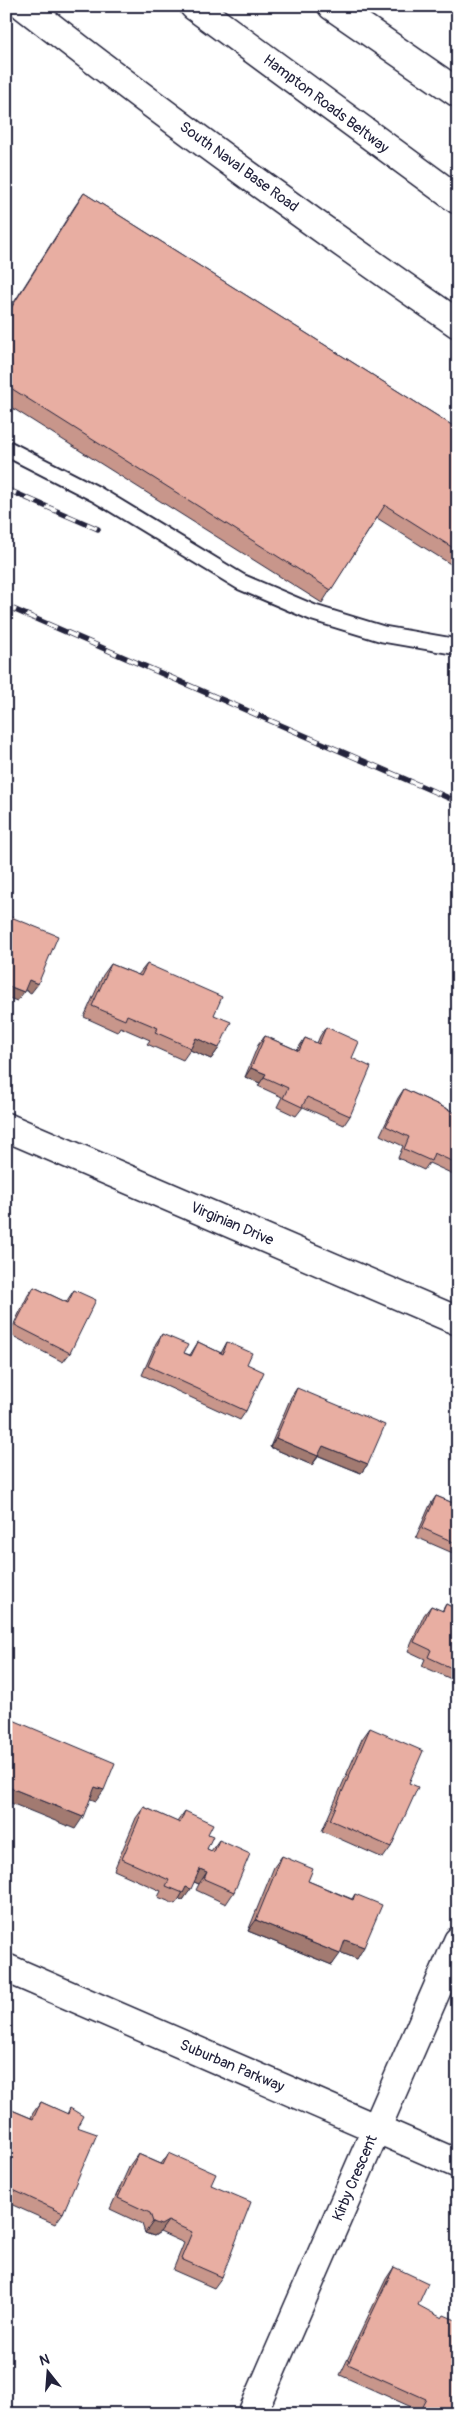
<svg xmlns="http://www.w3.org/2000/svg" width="464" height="2420" viewBox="0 0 464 2420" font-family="Pangolin,sans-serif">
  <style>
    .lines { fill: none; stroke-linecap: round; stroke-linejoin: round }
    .lane-casing { stroke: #22223b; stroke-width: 19 }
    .street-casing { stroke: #22223b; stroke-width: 31 }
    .secondary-casing { stroke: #22223b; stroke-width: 31 }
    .highway-casing { stroke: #22223b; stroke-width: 31 }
    .lane { stroke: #fff; stroke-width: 15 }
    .street { stroke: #fff; stroke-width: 28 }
    .secondary { stroke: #fff; stroke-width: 28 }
    .highway { stroke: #fff; stroke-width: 28 }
    .rail-casing { stroke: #22223b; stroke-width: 5.5 }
    .rail { stroke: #fff; stroke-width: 4; stroke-dasharray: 11; stroke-linecap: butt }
    .wall { fill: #c8968b; stroke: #22223b }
    .shaded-wall { fill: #a27a71; stroke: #22223b }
    .building { fill: #e8aea2; stroke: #22223b }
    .labels { text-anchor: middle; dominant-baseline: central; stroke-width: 4; stroke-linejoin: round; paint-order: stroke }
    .street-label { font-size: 15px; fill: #22223b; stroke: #fff }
  </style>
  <rect width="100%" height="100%" fill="#fff"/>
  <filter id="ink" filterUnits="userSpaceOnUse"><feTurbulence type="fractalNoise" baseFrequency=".02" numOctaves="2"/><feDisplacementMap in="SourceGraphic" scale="10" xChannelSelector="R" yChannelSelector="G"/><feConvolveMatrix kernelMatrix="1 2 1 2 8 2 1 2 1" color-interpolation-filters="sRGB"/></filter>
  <g filter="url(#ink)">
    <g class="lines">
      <defs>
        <path id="lane" d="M6,448L96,494L241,582L314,613L383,634L458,647"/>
        <g id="street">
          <path d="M24,6C165,116 310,222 458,324"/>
          <path d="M6,1968L458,2164"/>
          <path d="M252,2414L458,1941"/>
        </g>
        <path id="secondary" d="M6,1127L458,1321"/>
        <g id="highway">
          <path d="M194,6L458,200"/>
          <path d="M332,6L458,93"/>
        </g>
      </defs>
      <use href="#lane" class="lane-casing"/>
      <use href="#street" class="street-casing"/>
      <use href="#secondary" class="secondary-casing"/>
      <use href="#highway" class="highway-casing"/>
      <use href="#lane" class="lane"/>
      <use href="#street" class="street"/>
      <use href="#secondary" class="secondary"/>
      <use href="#highway" class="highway"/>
      <defs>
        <g id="rail">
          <path d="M6,489L98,529"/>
          <path d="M6,606L458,802"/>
        </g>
      </defs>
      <use href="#rail" class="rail-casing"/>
      <use href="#rail" class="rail"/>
    </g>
    <g class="wall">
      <path d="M84,193L458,429V556L452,565L377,518L322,603L6,404V315L75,206Z"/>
      <path d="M111,964L138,975L147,964L214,1015L219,1048L211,1059L190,1050L183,1060L147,1044L150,1040L120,1027L117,1032L84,1017L103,975Z"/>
      <path d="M326,1027L352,1058L350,1116L344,1125L303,1107L296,1116L277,1107L282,1097L258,1086L260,1083L245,1077L258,1045L265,1036L297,1050L305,1038L317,1043L320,1036Z"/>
      <path d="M404,1089L458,1114V1168L453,1174L429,1163L424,1170L398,1158L403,1146L380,1135L398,1098Z"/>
      <path d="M34,1287L66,1302L74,1290L70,1353L63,1362L9,1334L28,1295Z"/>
      <path d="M162,1334L184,1353L190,1355L198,1342L221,1353L227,1342L247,1364L246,1411L240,1420L142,1375L156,1343Z"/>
      <path d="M297,1388L368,1464L361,1473L319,1456L312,1465L270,1447L291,1397Z"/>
      <path d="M436,1496L458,1505V1562L452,1560L455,1554L416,1537L430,1505Z"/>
      <path d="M446,1604L458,1610V1682L422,1666L425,1659L408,1651L424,1615L431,1606L442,1611Z"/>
      <path d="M370,1728L409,1783L391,1847L383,1858L322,1831L362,1739Z"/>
      <path d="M144,1807L177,1822L185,1811L208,1834L207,1849L211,1851L219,1840L234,1892L226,1904L196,1890L199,1884L194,1882L183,1900L179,1899L175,1904L158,1897L161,1891L114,1870L136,1818Z"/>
      <path d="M282,1856L308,1881L352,1899L355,1894L357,1959L340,1952L332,1965L248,1931L274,1867Z"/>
      <path d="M41,2102L67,2114L70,2108L77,2127L63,2213L55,2224L6,2202V2110L7,2108L31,2118L33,2113Z"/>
      <path d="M169,2153L211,2185L222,2277L214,2288L173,2270L184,2243L160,2232L154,2236L145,2233L142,2224L110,2209L130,2165L138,2154L161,2164Z"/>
      <path d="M394,2267L418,2305L458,2414H416L418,2410L340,2375L386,2279Z"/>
    </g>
    <g class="shaded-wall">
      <path d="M29,980L38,984L31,993L23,989Z"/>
      <path d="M6,985L24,992L17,1001L6,997Z"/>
      <path d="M196,1038L219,1048L211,1059L190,1050Z"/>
      <path d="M251,1068L266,1074L260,1083L245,1077Z"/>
      <path d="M276,1438L318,1456L312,1465L270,1447Z"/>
      <path d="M323,1446L368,1464L361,1473L317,1455Z"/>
      <path d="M6,1786L83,1817L75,1829L6,1801Z"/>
      <path d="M95,1787L104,1790L96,1801L88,1798Z"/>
      <path d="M200,1869L207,1872L199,1884L192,1881Z"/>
      <path d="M186,1887L191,1889L183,1900L179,1899Z"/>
      <path d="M256,1920L340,1954L332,1965L248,1931Z"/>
      <path d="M345,1940L364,1947L357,1959L337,1951Z"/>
      <path d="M168,2221L160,2232L154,2236L145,2233L153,2222Z"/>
    </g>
    <g class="building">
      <path d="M84,193L458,429V551L385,505L331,590L6,385V316Z"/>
      <path d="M6,915L58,936L38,984L29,980L24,992L6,985Z"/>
      <path d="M111,964L141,976L147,964L222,997L214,1015L231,1022L219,1048L196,1038L191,1048L155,1032L158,1028L127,1015L125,1020L92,1006Z"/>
      <path d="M326,1027L359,1042L352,1058L371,1067L350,1116L307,1097L302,1107L283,1098L288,1088L264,1077L266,1074L251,1068L265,1036L299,1051L305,1038L319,1044Z"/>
      <path d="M404,1089L458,1114V1164L434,1153L431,1161L404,1149L409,1137L386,1126Z"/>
      <path d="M34,1287L68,1303L74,1290L96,1300L70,1353L15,1325Z"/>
      <path d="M162,1334L188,1345L184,1353L191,1356L198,1342L223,1354L227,1342L252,1353L247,1364L264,1372L246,1411L148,1366Z"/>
      <path d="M297,1388L385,1425L368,1464L323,1446L318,1456L276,1438Z"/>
      <path d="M436,1496L458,1505V1544L422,1528Z"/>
      <path d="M446,1604L458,1610V1671L428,1657L431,1650L414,1642L431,1606L443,1611Z"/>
      <path d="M6,1717L115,1763L104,1790L95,1787L83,1817L6,1786Z"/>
      <path d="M370,1728L423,1751L409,1783L418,1787L391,1847L330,1820Z"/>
      <path d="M144,1807L180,1823L185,1811L213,1824L208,1834L213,1836L207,1849L214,1852L219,1840L250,1854L234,1892L204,1879L207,1872L200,1869L191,1889L186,1887L183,1893L166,1886L169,1880L122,1859Z"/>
      <path d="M282,1856L313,1869L308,1881L353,1900L355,1894L382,1905L364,1947L345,1940L340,1954L256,1920Z"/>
      <path d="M41,2102L68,2114L70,2108L83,2116L77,2127L97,2134L63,2213L11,2189L6,2198V2111L7,2108L33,2119Z"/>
      <path d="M169,2153L216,2174L211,2185L251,2202L222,2277L181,2259L192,2232L168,2221L161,2225L153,2222L150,2213L118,2198L138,2154L163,2165Z"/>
      <path d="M394,2267L428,2283L418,2305L442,2318L444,2315L458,2321V2414H418L426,2399L348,2364Z"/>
    </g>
  </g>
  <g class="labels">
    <g class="street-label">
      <text transform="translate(326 104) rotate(37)">Hampton Roads Beltway</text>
      <text transform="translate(239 167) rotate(36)">South Naval Base Road</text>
      <text transform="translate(232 1224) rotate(23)">Virginian Drive</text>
      <text transform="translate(232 2066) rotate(23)">Suburban Parkway</text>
      <text transform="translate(355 2178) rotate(-67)">Kirby Crescent</text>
    </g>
  </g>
  <rect width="464" height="2420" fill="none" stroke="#fff" stroke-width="25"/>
  <rect x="12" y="12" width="439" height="2395" fill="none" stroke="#22223b" stroke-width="2" filter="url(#ink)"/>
  <g transform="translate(48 2372) rotate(343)" stroke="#ffffff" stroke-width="4" paint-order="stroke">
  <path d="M0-4L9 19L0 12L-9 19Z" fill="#22223b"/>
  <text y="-8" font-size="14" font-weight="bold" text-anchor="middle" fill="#22223b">N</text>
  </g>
</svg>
